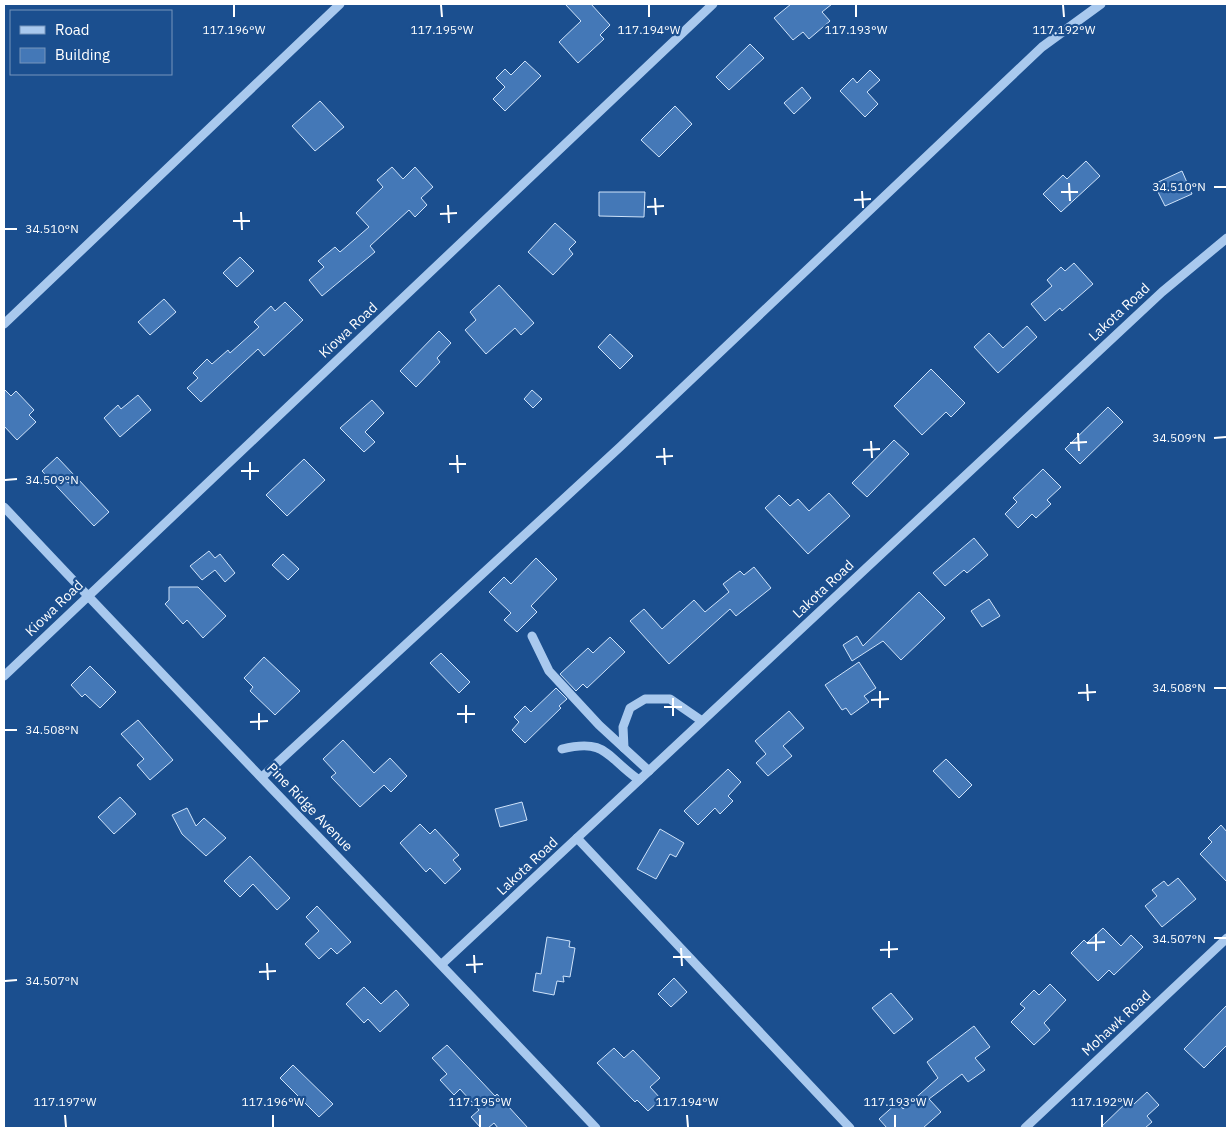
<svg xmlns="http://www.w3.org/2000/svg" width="1231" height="1132" viewBox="0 0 1231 1132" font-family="'IBM Plex Sans',sans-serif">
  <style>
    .building { fill: #4478b7; stroke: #cfe3fa }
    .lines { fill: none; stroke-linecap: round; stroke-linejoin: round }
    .minor { stroke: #a9c9ee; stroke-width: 9 }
    .ticks { fill: none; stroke: #fff; stroke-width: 2 }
    .labels { text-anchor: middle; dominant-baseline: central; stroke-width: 4.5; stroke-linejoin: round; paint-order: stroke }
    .street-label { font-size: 14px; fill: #fff; stroke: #1b4f8f }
    .ticks-label { font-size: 12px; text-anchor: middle; fill: #fff; stroke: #1b4f8f; stroke-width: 4.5; stroke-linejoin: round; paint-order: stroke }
  </style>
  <rect width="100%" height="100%" fill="#1b4f8f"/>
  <g class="building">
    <path d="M565,4H591L610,25L600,35L604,39L578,63L559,42L581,21Z"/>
    <path d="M791,4H832L822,12L830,21L809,39L803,32L793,40L774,18Z"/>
    <path d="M750,44L764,58L729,90L716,77Z"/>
    <path d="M525,61L541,76L505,111L493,99L505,87L496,78L505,69L511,75Z"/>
    <path d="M870,70L880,80L867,92L878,104L865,117L840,91L853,78L857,83Z"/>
    <path d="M802,87L811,98L794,114L784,103Z"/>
    <path d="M320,101L344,127L315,151L292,126Z"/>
    <path d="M675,106L692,124L659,157L641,140Z"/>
    <path d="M1086,161L1100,176L1061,212L1043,194L1063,175L1067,179Z"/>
    <path d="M392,167L403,179L415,167L433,187L421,198L427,205L415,217L409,210L370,246L375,252L322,296L309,280L324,267L318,261L335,247L340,252L369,227L356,213L383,187L377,180Z"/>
    <path d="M1182,171L1192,194L1165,206L1154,184Z"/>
    <path d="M599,192H645L644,217L599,216Z"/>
    <path d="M555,223L576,242L569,249L573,254L553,275L528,252Z"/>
    <path d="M240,257L254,271L237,287L223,273Z"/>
    <path d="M1074,263L1093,284L1062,311L1060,308L1045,321L1031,304L1052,286L1047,280L1061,267L1065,271Z"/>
    <path d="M499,285L534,323L521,335L515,328L486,354L465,330L476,320L470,312Z"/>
    <path d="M164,299L176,312L150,335L138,322Z"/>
    <path d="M285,302L303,320L264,356L258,349L201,402L187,388L198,378L193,373L207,359L212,364L228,350L230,353L259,327L254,322L271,306L275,311Z"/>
    <path d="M1027,326L1037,337L998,373L974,347L989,333L1003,348Z"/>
    <path d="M439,331L451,343L437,358L440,362L416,387L400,371Z"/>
    <path d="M610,334L633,356L620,369L598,347Z"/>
    <path d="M931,369L965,403L951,417L946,412L922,435L894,406Z"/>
    <path d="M4,389L11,396L16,391L34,410L29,415L36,422L17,440L4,426Z"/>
    <path d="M532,390L542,399L533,408L524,399Z"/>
    <path d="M138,395L151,410L120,437L104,418L118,405L121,409Z"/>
    <path d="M372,400L384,413L365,432L375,442L364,452L340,428Z"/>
    <path d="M1108,407L1123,422L1080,464L1065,449Z"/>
    <path d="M894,440L909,454L867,497L852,483Z"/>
    <path d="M57,457L74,475L67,481L68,483L77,478L109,512L94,526L42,471Z"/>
    <path d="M304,459L325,480L287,516L266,495Z"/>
    <path d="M1043,469L1061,487L1047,500L1051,504L1036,518L1032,514L1018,528L1005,514L1017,502L1013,498Z"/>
    <path d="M829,493L850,516L808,554L765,508L779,495L790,506L798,499L809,511Z"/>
    <path d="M974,538L988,555L967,573L964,570L945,586L933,573Z"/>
    <path d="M209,551L215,558L220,554L235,573L225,582L215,570L202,580L190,566Z"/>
    <path d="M283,554L299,569L288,580L272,565Z"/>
    <path d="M536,558L557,579L531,606L537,612L517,632L504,620L511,613L489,592L504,577L511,584Z"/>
    <path d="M754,567L771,588L736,616L730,609L669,664L630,621L644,609L662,629L694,600L705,612L729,592L723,584L740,571L744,575Z"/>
    <path d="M169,587H198L226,616L203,638L187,620L183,624L165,604L169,600Z"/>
    <path d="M919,592L945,618L901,660L883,641L852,661L843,645L857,636L863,646Z"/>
    <path d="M989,599L1000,616L982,627L971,611Z"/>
    <path d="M610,637L625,652L587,688L583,684L576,691L560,674L588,648L593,653Z"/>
    <path d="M441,653L470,682L459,693L430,663Z"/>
    <path d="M264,657L300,691L275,715L250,691L253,687L244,678Z"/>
    <path d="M859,662L876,688L864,696L869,702L851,715L846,708L842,710L825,685Z"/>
    <path d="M90,666L116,692L100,708L85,694L82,697L71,685Z"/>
    <path d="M556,688L567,699L559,706L561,708L525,743L512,730L519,722L514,717L525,706L531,712Z"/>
    <path d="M789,711L804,728L783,746L792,756L768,776L756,763L766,754L755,741Z"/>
    <path d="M138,720L173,760L150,780L137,765L144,759L121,734Z"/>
    <path d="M343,740L374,773L390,758L407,776L391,792L384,785L360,807L331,777L336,773L323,759Z"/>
    <path d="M946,759L972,785L959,798L933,771Z"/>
    <path d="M728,769L741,782L728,796L733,801L720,814L715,808L698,825L684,811Z"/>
    <path d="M120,797L136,814L114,834L98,817Z"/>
    <path d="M522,802L527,820L500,827L495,809Z"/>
    <path d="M187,808L196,826L204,818L226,838L206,856L182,834L172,815Z"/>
    <path d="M420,824L430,834L435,829L459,855L453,860L461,869L445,884L430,868L426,872L400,843Z"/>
    <path d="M1221,825L1227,832V882L1200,854L1212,842L1208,838Z"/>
    <path d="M660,829L684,843L676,857L670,854L656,879L637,869Z"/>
    <path d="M250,856L290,898L277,910L253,884L240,897L224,881Z"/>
    <path d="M1178,878L1196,899L1162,927L1145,906L1157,896L1152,890L1164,881L1168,886Z"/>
    <path d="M317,906L351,942L337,954L331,948L319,959L305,944L319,931L306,917Z"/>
    <path d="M1103,928L1121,946L1131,935L1143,947L1114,975L1109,970L1098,981L1071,953L1084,940L1087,943Z"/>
    <path d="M547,937L570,941L569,947L575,948L570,977L563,976L564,982L557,981L554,995L533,991L536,973L541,974Z"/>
    <path d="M674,978L687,992L671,1007L658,994Z"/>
    <path d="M1050,984L1066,1000L1044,1023L1050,1030L1034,1045L1011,1022L1025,1008L1020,1004L1034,990L1039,995Z"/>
    <path d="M364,987L381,1004L396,990L409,1005L380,1032L368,1019L364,1023L346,1004Z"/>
    <path d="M891,993L913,1019L894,1034L872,1008Z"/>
    <path d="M1227,1005V1045L1204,1068L1184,1049Z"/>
    <path d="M974,1026L990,1047L975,1058L985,1070L968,1082L962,1074L929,1099L941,1112L923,1128H887L879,1119L898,1102L903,1109L938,1078L927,1062Z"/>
    <path d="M447,1045L495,1096L497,1094L528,1128H498L494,1123L488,1128H481L471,1117L479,1110L460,1089L454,1095L440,1080L447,1074L432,1058Z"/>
    <path d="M614,1048L624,1058L633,1050L660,1078L650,1087L661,1099L648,1111L637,1100L635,1102L597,1063Z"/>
    <path d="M293,1065L333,1104L319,1117L280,1078Z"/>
    <path d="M1147,1092L1159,1105L1147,1116L1152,1122L1145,1128H1100L1130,1099L1134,1104Z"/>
  </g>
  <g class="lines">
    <g class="minor">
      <path d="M4,324L340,4"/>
      <path d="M4,507C199,715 400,920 596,1128"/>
      <path d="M532,636L549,671L599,725L649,771"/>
      <path d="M4,676L713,4"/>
      <path d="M624,748L623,727L630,708L645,699H670L702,721"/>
      <path d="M562,749C607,738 606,757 639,780"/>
      <path d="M262,777L620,447L1042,47L1101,4"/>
      <path d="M577,838L850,1128"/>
      <path d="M442,964L1162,292L1227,238"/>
      <path d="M1025,1128L1227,938"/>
    </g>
  </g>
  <path class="ticks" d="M234,5V17M441,5L442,17M649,5V17M856,5V17M1063,5L1064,17M1069,183L1070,201M1214,187H1226M862,191L863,208M1061,192H1078M655,198L656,215M854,200L871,199M448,205L449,223M647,207L664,206M241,212L242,230M440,214L457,213M233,221H250M5,229H17M1078,433L1079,451M1214,438L1226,437M871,441L872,458M1070,443L1087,442M664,448L665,465M863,450L880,449M457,455L458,473M656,457L673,456M250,462V480M449,464H466M241,471H259M5,480L17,479M1087,684L1088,701M1214,688H1226M880,691V708M1078,693L1096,692M673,698V716M871,700L889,699M466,705V723M664,707H682M259,713V730M457,714H475M250,722L268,721M5,730H17M1096,934V951M1214,938H1226M889,941V958M1087,943L1105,942M681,948L682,966M880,950L898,949M474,955L475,973M673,957H691M267,963L268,980M466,965L483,964M259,972L276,971M5,981L17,980M65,1115L66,1127M273,1115V1127M480,1115V1127M687,1115L688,1127M895,1115V1127M1102,1115V1127"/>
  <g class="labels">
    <g class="street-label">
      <text transform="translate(1119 312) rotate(-43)">Lakota Road</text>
      <text transform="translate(348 330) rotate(-43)">Kiowa Road</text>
      <text transform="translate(823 589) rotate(-43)">Lakota Road</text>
      <text transform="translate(54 608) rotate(-44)">Kiowa Road</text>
      <text transform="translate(310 807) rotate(46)">Pine Ridge Avenue</text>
      <text transform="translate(527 866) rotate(-43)">Lakota Road</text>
      <text transform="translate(1116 1023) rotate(-43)">Mohawk Road</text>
    </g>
  </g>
  <g class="ticks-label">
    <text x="234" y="34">117.196°W</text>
    <text x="442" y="34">117.195°W</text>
    <text x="649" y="34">117.194°W</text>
    <text x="856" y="34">117.193°W</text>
    <text x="1064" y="34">117.192°W</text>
    <text x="1179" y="191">34.510°N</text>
    <text x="52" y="233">34.510°N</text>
    <text x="1179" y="442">34.509°N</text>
    <text x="52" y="484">34.509°N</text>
    <text x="1179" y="692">34.508°N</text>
    <text x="52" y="734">34.508°N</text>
    <text x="1179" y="943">34.507°N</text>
    <text x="52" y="985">34.507°N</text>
    <text x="65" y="1106">117.197°W</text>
    <text x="273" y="1106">117.196°W</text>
    <text x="480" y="1106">117.195°W</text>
    <text x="687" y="1106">117.194°W</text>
    <text x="895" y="1106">117.193°W</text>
    <text x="1102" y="1106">117.192°W</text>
  </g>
  <rect width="1231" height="1132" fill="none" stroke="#ffffff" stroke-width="10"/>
  <rect x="10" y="10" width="162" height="65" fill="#1b4f8f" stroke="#7695bc"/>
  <rect x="20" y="26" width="25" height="8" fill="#a9c9ee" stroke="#7695bc"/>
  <text x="55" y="35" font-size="15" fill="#ffffff">Road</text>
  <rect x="20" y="48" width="25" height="15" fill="#4478b7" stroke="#7695bc"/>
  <text x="55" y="60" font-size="15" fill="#ffffff">Building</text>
</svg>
